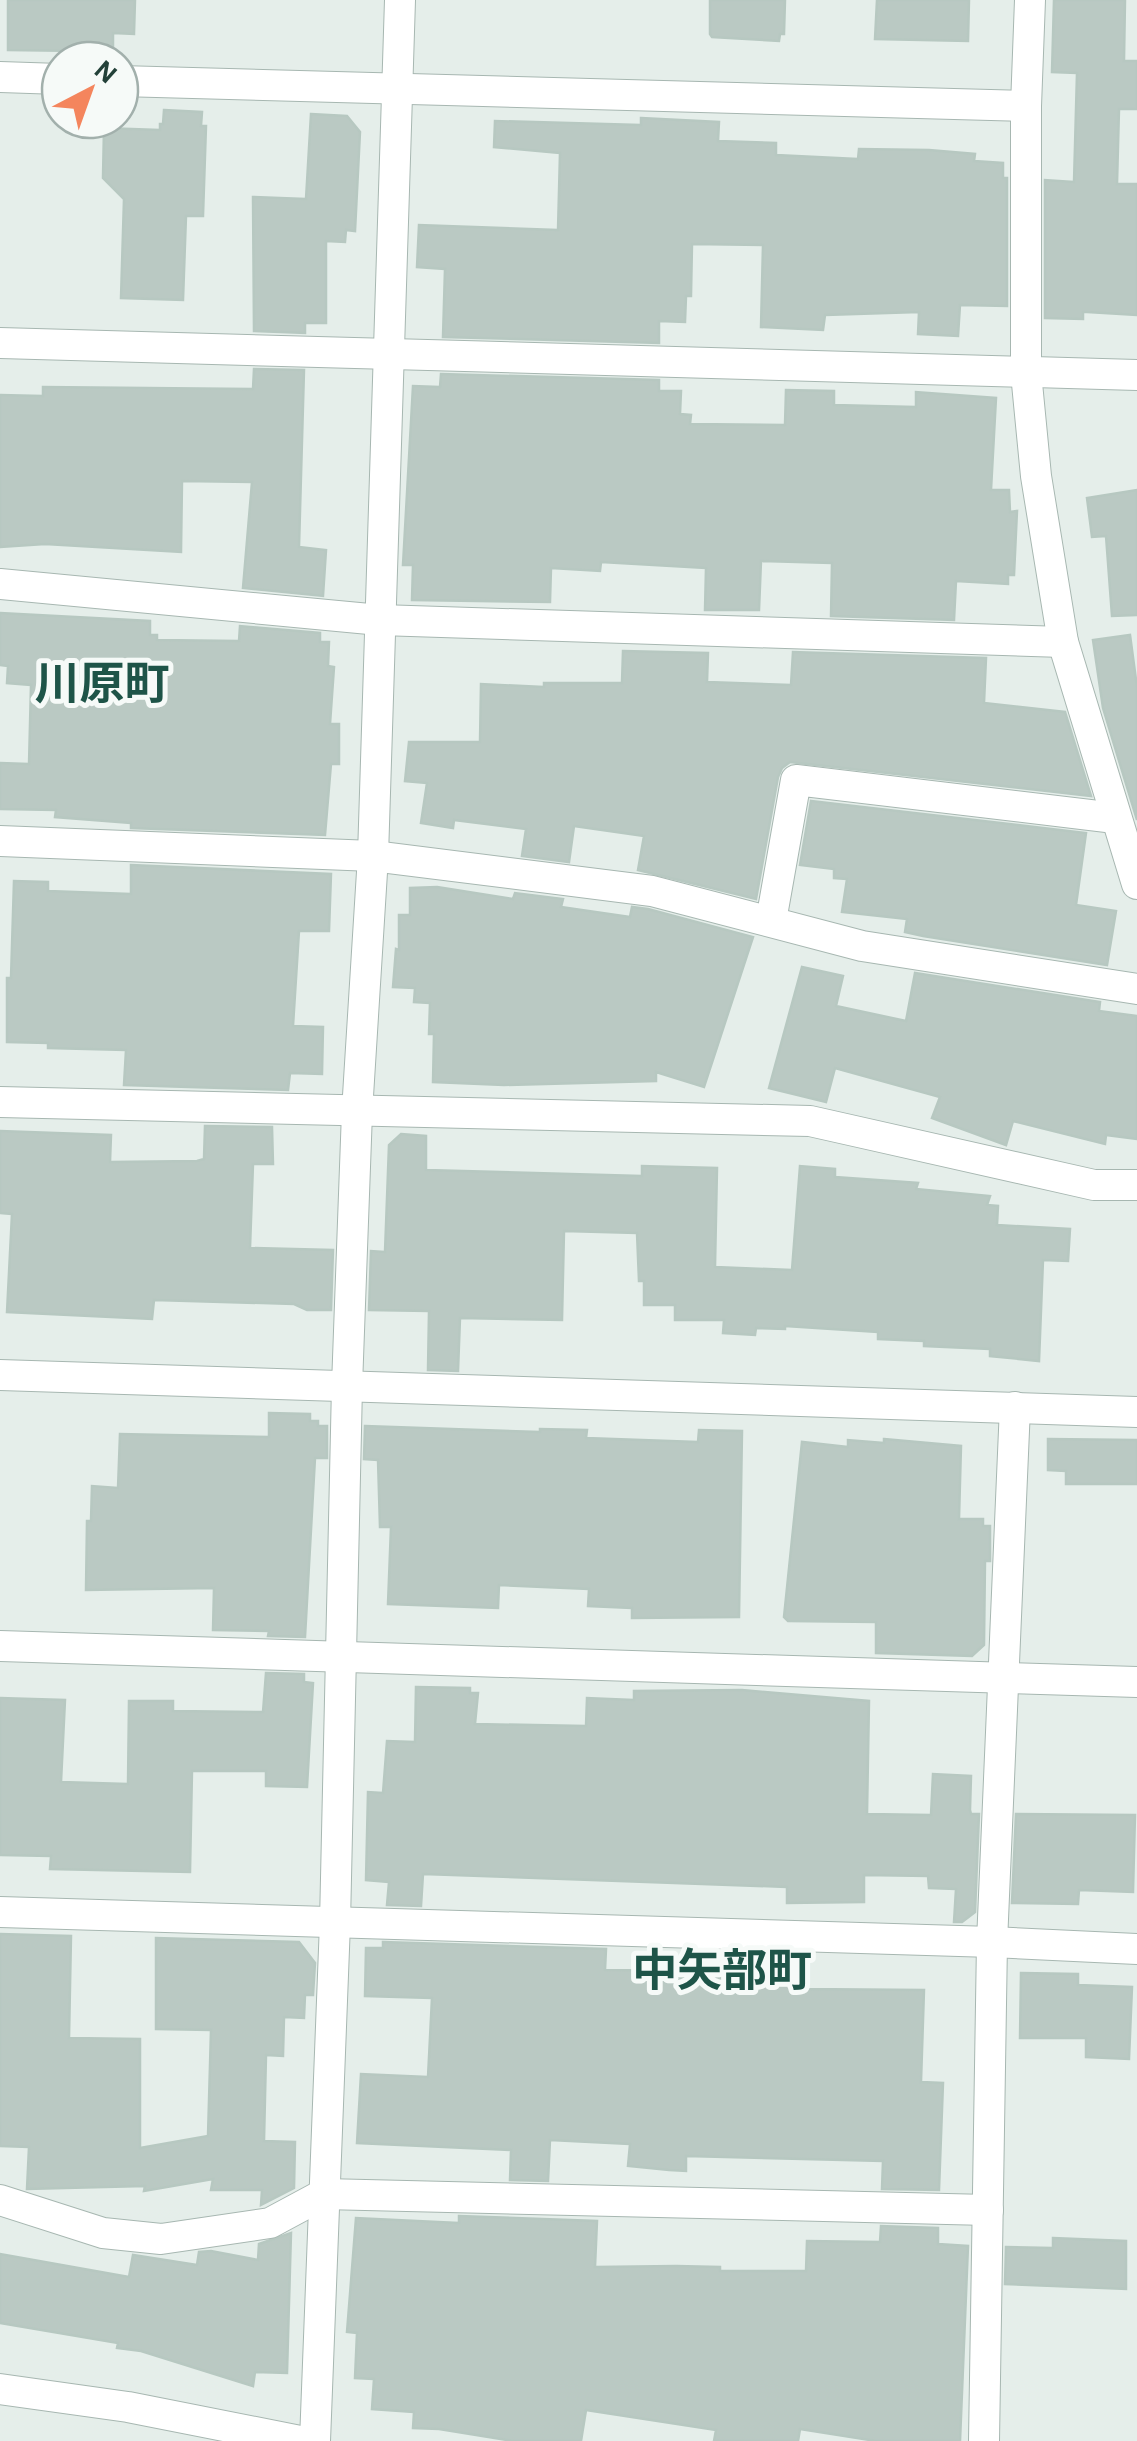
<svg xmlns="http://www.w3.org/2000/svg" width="1137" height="2441" viewBox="0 0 1137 2441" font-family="'Alegreya Sans','Noto Sans JP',sans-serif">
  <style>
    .building { fill: #bac9c3; stroke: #b7c8c1; stroke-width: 2.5 }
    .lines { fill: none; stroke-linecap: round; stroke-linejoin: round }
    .minor-casing { stroke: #a7b7b1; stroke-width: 32 }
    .minor { stroke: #fff; stroke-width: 30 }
    .labels { text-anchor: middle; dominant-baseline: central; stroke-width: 10; stroke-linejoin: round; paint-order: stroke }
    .quarter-label { font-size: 45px; font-weight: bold; fill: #1e5448; stroke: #f6faf8 }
  </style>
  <rect width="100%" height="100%" fill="#e5eeea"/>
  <g class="building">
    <path d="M8,0H135L134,34L113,33V58L80,56V51L8,50Z"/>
    <path d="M710,0H785L784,34H780L779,41L712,37L710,34Z"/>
    <path d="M877,0H969L968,41L875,39Z"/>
    <path d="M1054,0H1125L1124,61H1137V109H1119L1117,184H1137V315L1087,312H1083V319L1045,318V180L1074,182L1077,73L1052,72Z"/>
    <path d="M164,110L202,112L201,126H206L203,216H186L183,300L121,298L124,199L103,178L104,128L160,130V124H163Z"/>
    <path d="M311,114L347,116L360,132L355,231L346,230L345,242L326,241V323H305V333L254,331L253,197L306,199Z"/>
    <path d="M641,118L719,122L718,141L776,143V155L858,159L859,149L929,150L975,154L974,161L1003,163V178H1007V306L960,305L958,336L918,334L919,312L825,315L823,330L761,327L763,245L692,244L691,296H686L685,322L659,321V343L443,337L445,269L417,267L419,225L558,230L560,153L494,147L495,121L641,125Z"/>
    <path d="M254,369L304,370L299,547L326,550L323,596L243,588L252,482L182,481L181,552L45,544L0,547V395L43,396V387L253,389Z"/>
    <path d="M441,374L659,380V391H681L680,414L691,415L690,424L785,425L786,390L834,391V405L916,407V392L996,398L991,490H1009L1010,512L1017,511L1014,575H1008V584L956,581L954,620L831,616L832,563L761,561L759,610H705L706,568L601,562L600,571L551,568L550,602L412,600L413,565H403L413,386L440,387Z"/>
    <path d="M1137,490V615L1112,616L1106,536L1092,537L1087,498Z"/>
    <path d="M0,613L150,621V635H157V640L239,641L240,626L320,633V642H329L328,666L334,667L330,724H339V764H331L325,835L131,828V823L55,817L56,810L0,809V763L29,764L31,685L7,683L8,666L0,665Z"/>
    <path d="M1130,635L1137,687V820L1103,708L1093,640Z"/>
    <path d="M623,651L708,653L707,682L791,685L793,652L986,658L984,703L1065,712L1091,796L790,762L782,768L778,777L756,899L638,870L644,836L574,826L569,862L522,856L526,829L454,820L453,828L421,823L427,783L405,781L409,742H480L481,684L544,687V683H622Z"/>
    <path d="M811,801L1086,833L1076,905L1116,911L1107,965L923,936L905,932L907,919L842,912L847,879L834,878V869L800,865Z"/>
    <path d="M131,865L331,874L329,931H299L293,1026L323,1027L322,1074L290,1073L288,1090L124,1085L126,1050L48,1048V1043L7,1042V978H11L14,881L48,882V891L131,894Z"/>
    <path d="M437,887L513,899L515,893L563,899L561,907L630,917L632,907L648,909L753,937L704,1087L656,1072V1081L504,1085L433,1082L434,1034H429L430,1003L414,1002L415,988L393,987L396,949L399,950V915H410V888Z"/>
    <path d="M802,967L843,976L836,1006L906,1021L915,973L1100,1002L1099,1011L1137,1016V1139L1106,1135L1105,1144L1013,1121L1006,1145L932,1118L940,1097L835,1068L826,1102L769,1088Z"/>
    <path d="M205,1126L272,1127L273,1164H253L250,1248L333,1250L331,1310H307L294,1304L154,1300L152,1319L7,1312L12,1214L0,1213V1131L111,1135L110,1162L197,1161L204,1159Z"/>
    <path d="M401,1134L426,1136V1170L642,1176V1166L717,1168L715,1267L792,1270L800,1166L835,1169V1177L918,1183L916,1189L990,1196L987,1205L998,1206L997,1225L1070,1229L1068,1261L1043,1260L1039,1361L990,1356V1349L924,1346V1341L878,1339V1332L785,1326V1329L756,1328L755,1335L723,1333L724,1320H675V1305H644V1281H639L637,1233L564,1231L562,1320L460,1318L458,1371L428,1370L429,1311L369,1310L371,1251L385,1252L389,1145Z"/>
    <path d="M269,1413L310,1414V1421H318V1426H327V1458H315L305,1637L268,1636L269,1631L213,1630L214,1588L86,1590L87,1521H91L92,1486L118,1488L120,1434L269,1437Z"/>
    <path d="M365,1426L540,1432V1429L587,1430L586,1438L698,1442L699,1430L742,1431L739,1617L632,1618V1608L588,1606L589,1589L499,1585L498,1608L388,1604L391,1527H380L378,1460L364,1459Z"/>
    <path d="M884,1439L961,1446L959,1519H983V1526H990V1561H985L984,1645L972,1656L876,1653V1622L788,1621L784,1617L802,1442L848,1447V1440L884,1443Z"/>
    <path d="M1048,1439L1137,1440V1484H1066V1471L1048,1470Z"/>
    <path d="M266,1673L304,1674V1682L313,1683L307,1787L266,1786V1771H192L190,1872L50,1869L51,1856L0,1855V1698L65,1700L61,1782L128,1784L129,1701H173V1711L263,1712Z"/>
    <path d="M416,1687L470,1688V1693H478L475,1724L586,1726L587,1698L634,1700V1691L742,1690L869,1701L867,1814L931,1815L933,1774L971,1776L970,1810L971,1814H979L975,1912L962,1922H954L956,1889L929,1888L928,1876L864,1875V1902L787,1903V1887L423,1874L421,1906L387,1905L389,1882L366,1880L368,1792L383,1793L387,1741L415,1742Z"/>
    <path d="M1016,1814L1135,1815L1133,1892L1079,1890L1078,1904L1012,1903Z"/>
    <path d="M0,1934L71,1936L69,2038L140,2039V2148L208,2136L211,2030L156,2029V1938L299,1942L315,1963L313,1995H305L304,2018L284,2017L283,2056L266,2055L264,2141L295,2142L294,2188L261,2205L262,2190H211L213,2179L144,2191L145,2186L27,2189L29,2147L0,2146Z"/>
    <path d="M383,1942L606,1949L605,1970L723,1971V1977L802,1983V1989L924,1990L921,2082L943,2083L939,2190L882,2189L883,2161L686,2156V2171L669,2170L628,2166L630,2144L550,2140L548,2181L510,2180L511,2150L357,2143L361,2074L428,2077L432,1998L365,1996L366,1948H383Z"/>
    <path d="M1021,1973L1078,1974V1985L1132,1987L1129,2059L1086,2057V2038H1020Z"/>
    <path d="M459,2216L597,2221L595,2267L676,2266L720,2267V2271H806L807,2241L880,2242L881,2226L938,2228V2244L968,2246L960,2441H876L800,2429L798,2441H714L716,2430L586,2410L581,2441H513L439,2429L413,2428L414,2412L372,2409L374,2379L355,2378L357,2333L347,2332L356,2218L459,2223Z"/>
    <path d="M291,2233L287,2373L255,2372L253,2386L141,2351L117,2348L118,2343L0,2323V2254L129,2277L133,2255L197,2265L199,2252L211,2251L258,2260L259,2244Z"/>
    <path d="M1053,2238L1126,2241V2289L1005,2284L1006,2247L1053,2248Z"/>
  </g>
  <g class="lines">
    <defs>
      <g id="minor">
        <path d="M1030,0L1026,106V373L1036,476L1063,642L1137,884"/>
        <path d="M0,77L60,79"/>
        <path d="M120,81L1026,106"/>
        <path d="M0,343L1137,375"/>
        <path d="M0,584L380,620L1063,642"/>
        <path d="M0,841L373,856L652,891L862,946L1137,989"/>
        <path d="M771,921L796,780L1115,818"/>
        <path d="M0,1102L810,1121L1094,1185H1137"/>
        <path d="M0,1375L1137,1412"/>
        <path d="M0,1646L1137,1682"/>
        <path d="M0,1912L992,1942L1137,1949"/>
        <path d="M0,2200L103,2233L161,2239L270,2223L324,2194L988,2210"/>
        <path d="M0,2389L128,2407L300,2441"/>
        <path d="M315,2441L335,1923L347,1386L357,1112L373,856L400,0"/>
        <path d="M984,2441L992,1942L1015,1407"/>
      </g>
    </defs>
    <use href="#minor" class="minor-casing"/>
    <use href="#minor" class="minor"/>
  </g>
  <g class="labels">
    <g class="quarter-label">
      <text x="102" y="685">川原町</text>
      <text x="722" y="1972">中矢部町</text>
    </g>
  </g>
  <g transform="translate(90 90) rotate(41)"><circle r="48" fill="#f6faf8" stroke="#a2b0ac" stroke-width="2.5"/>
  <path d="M0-8L18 38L0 25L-18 38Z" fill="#f4855d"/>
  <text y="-15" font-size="28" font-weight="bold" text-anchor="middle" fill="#234139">N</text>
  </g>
</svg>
